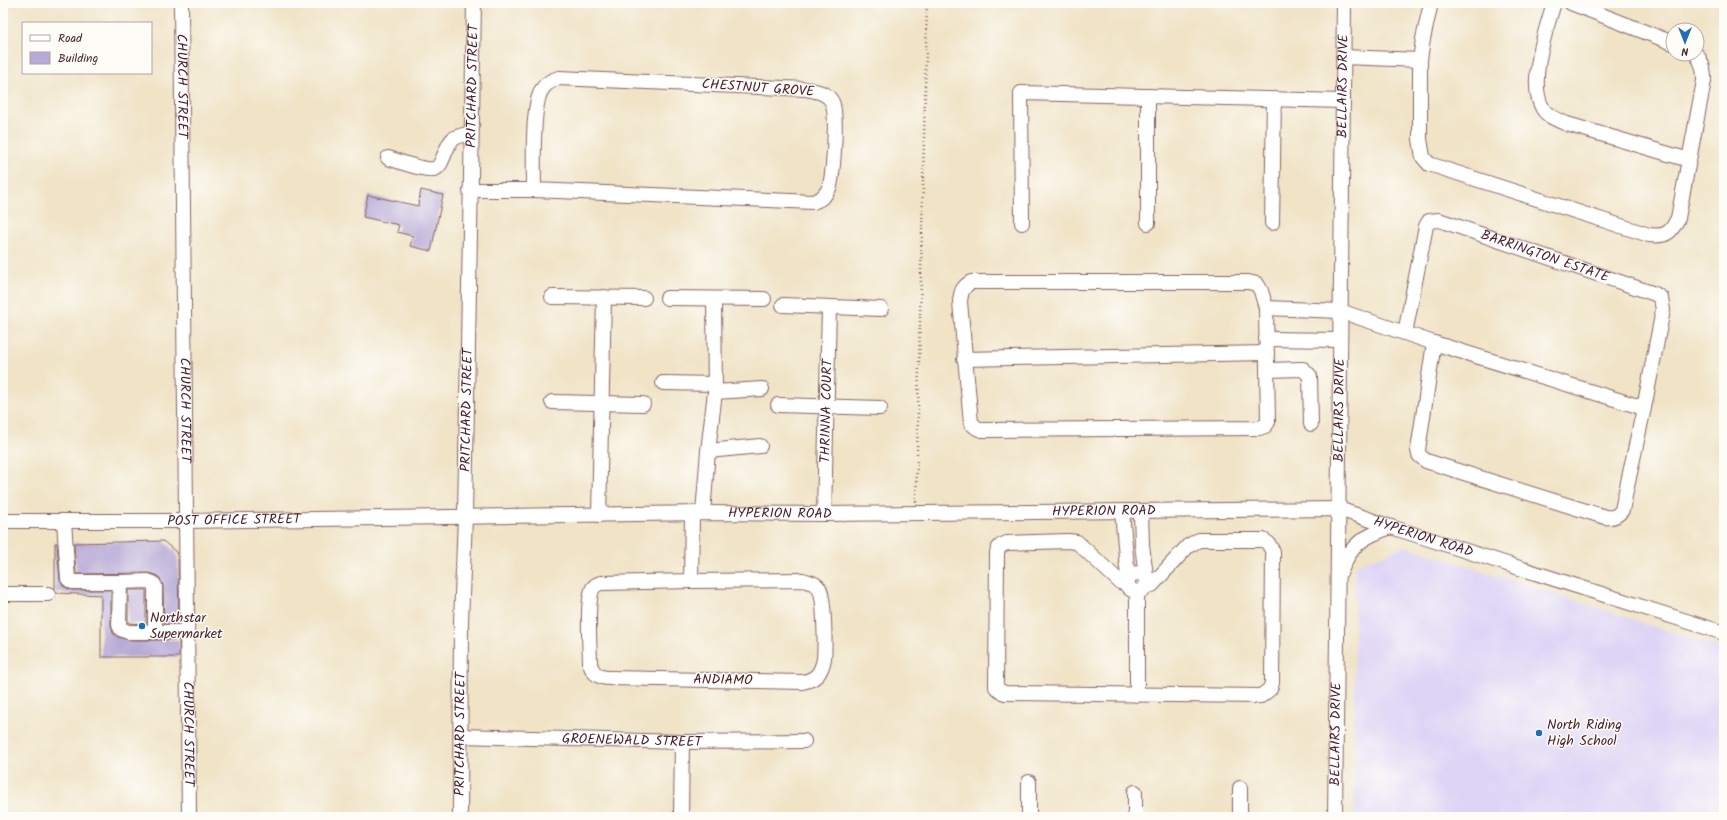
<svg xmlns="http://www.w3.org/2000/svg" width="1727" height="820" viewBox="0 0 1727 820" font-family="Kalam,sans-serif">
  <style>
    .built { fill: #ded5f6 }
    .building { fill: #b8aad7 }
    .lines { fill: none; stroke-linecap: round; stroke-linejoin: round }
    .minor-casing { stroke: #846461; stroke-width: 16 }
    .path { stroke: #846461; stroke-width: 2.5; stroke-dasharray: 1 3; stroke-linecap: butt }
    .minor { stroke: #fff; stroke-width: 14 }
    .poi-dot { fill: #1f6fb2; stroke: #fdfcf7; stroke-width: 1.5 }
    .labels { text-anchor: middle; dominant-baseline: central; stroke-width: 3; stroke-linejoin: round; paint-order: stroke }
    .street-label { font-size: 14px; fill: #4a1f2b; stroke: #fdfcf7 }
    .poi-label { font-size: 14px; fill: #4a1f2b; stroke: #fdfcf7; text-anchor: start }
  </style>
  <rect width="100%" height="100%" fill="#fdfcf7"/>
  <filter id="ink" filterUnits="userSpaceOnUse"><feTurbulence type="fractalNoise" baseFrequency=".025" numOctaves="2"/><feDisplacementMap in="SourceGraphic" scale="8" xChannelSelector="R" yChannelSelector="G"/><feConvolveMatrix kernelMatrix="1 2 1 2 8 2 1 2 1" color-interpolation-filters="sRGB"/></filter>
  <filter id="wash" filterUnits="userSpaceOnUse"><feTurbulence type="fractalNoise" baseFrequency=".012" numOctaves="4" result="noise"/><feDisplacementMap in="SourceGraphic" scale="16" xChannelSelector="R" yChannelSelector="G"/><feGaussianBlur stdDeviation="0.9" result="paint"/><feColorMatrix in="noise" values="0 0 0 0 0 0 0 0 0 0 0 0 0 0 0 0 0 1.4 0 .05"/><feComposite in="paint" operator="in"/></filter>
  <g filter="url(#wash)">
    <rect width="100%" height="100%" fill="#f0e3c6"/>
    <path class="built" d="M1405,546L1724,649V817H1354L1355,566Z"/>
    <g id="blocks">
      <g class="building">
        <path d="M421,190L443,195L431,251L410,246L413,236L397,232L399,225L363,217L368,195L418,206Z"/>
        <path d="M163,541L176,552L178,560L179,624H164L163,586L160,578L156,575L148,573L76,574L74,543Z"/>
        <path d="M55,543H57L60,580L63,586L72,590H111V625L113,633L117,637L128,640H179V657H101V595L56,593L55,589Z"/>
        <path d="M128,590H146V624L128,623Z"/>
      </g>
    </g>
  </g>
  <g filter="url(#ink)">
    <use href="#blocks" fill-opacity="0" stroke="#846461" stroke-width="1"/>
    <g class="lines">
      <defs>
        <g id="minor">
          <path id="s1" d="M181,3L189,817"/>
          <path d="M1431,3L1423,39L1420,60V139L1423,157L1429,164L1649,235C1666,237 1671,233 1678,218L1704,81C1704,70 1703,63 1696,54"/>
          <path d="M1554,3C1546,29 1527,84 1543,109C1548,117 1558,120 1567,124L1689,160"/>
          <path d="M1571,3L1673,43"/>
          <path d="M1343,57L1420,60"/>
          <path d="M388,158C398,161 425,171 434,169C443,168 445,145 453,139C459,135 465,135 471,133"/>
          <path d="M470,190H534L813,202C822,199 826,195 830,186C833,172 838,114 832,102C827,92 815,91 805,89L559,78C553,80 547,82 543,88C531,102 534,169 534,190"/>
          <path d="M1022,223L1021,93L1343,101"/>
          <path d="M1148,223V96"/>
          <path d="M1272,223L1274,99"/>
          <path d="M971,282H1248L1257,284L1261,291L1266,308L1268,422L1265,426L1259,428L982,430L977,428L971,423L960,302C961,292 962,287 971,282Z"/>
          <path d="M552,297L644,298"/>
          <path d="M667,298L764,299"/>
          <path d="M783,305L881,309"/>
          <path d="M1266,308L1340,311L1434,343L1644,408"/>
          <path id="s2" d="M1405,333L1426,226L1429,221L1439,220L1655,294L1661,298L1663,310L1644,408L1622,510C1617,517 1612,518 1605,517L1426,461L1419,455L1418,450L1434,343"/>
          <path d="M1266,339L1339,340"/>
          <path d="M964,359L1267,353"/>
          <path d="M1267,370L1303,369L1310,376L1311,424"/>
          <path d="M663,383L715,384"/>
          <path d="M715,392L762,389"/>
          <path d="M552,402L643,404"/>
          <path d="M778,405L880,408"/>
          <path d="M708,451L760,446"/>
          <path d="M1141,511L1142,545L1147,583C1144,593 1135,594 1128,587V579L1132,574L1139,573L1145,576"/>
          <path d="M1122,512L1128,579"/>
          <path d="M703,513L708,451L715,392L714,300"/>
          <path id="s3" d="M824,514L829,308"/>
          <path d="M599,515L604,297"/>
          <path id="s4" d="M3,521H185L703,513L824,514L1339,509L1391,527L1724,633"/>
          <path d="M64,521L68,579L72,582H120L119,625L121,629L128,632H186"/>
          <path d="M1341,571C1351,543 1365,536 1391,527"/>
          <path d="M691,581L803,580C809,582 816,583 819,588C825,597 825,648 824,659C823,664 821,670 818,674C814,679 809,681 802,682L610,678C599,678 593,674 590,664C590,649 586,600 593,588C595,585 597,584 601,583L691,581L692,514"/>
          <path d="M120,582L148,581L153,583L155,586V631"/>
          <path d="M1127,583L1120,582L1077,542L1068,541L1007,543C1001,545 998,547 997,553L996,687L1000,691L1005,693L1261,696L1270,689L1272,683L1273,552L1268,543L1263,540H1199L1188,546L1152,585L1146,586"/>
          <path d="M1137,592V695"/>
          <path d="M3,594H48"/>
          <path id="s5" d="M461,736L682,742L804,741"/>
          <path d="M1029,782V817"/>
          <path d="M1240,788V817"/>
          <path d="M1135,792V817"/>
          <path id="s6" d="M460,817L461,622L465,517L474,3"/>
          <path d="M681,817L682,742"/>
          <path id="s7" d="M1335,817L1344,3"/>
        </g>
      </defs>
      <use href="#minor" class="minor-casing"/>
      <path class="path" d="M916,502L927,3"/>
      <use href="#minor" class="minor"/>
    </g>
  </g>
  <g class="poi-dot">
    <circle cx="142" cy="626" r="4"/>
    <circle cx="1539" cy="733" r="4"/>
  </g>
  <g class="labels">
    <g class="street-label">
      <text stroke="none"><textPath href="#s1" startOffset="83">CHURCH STREET</textPath></text>
      <text stroke="none"><textPath href="#s6" startOffset="731">PRITCHARD STREET</textPath></text>
      <text stroke="none"><textPath href="#s7" startOffset="731">BELLAIRS DRIVE</textPath></text>
      <text transform="translate(758 88) rotate(4)">CHESTNUT GROVE</text>
      <text stroke="none"><textPath href="#s2" startOffset="237">BARRINGTON ESTATE</textPath></text>
      <text stroke="none"><textPath href="#s1" startOffset="407">CHURCH STREET</textPath></text>
      <text stroke="none"><textPath href="#s6" startOffset="407">PRITCHARD STREET</textPath></text>
      <text stroke="none"><textPath href="#s7" startOffset="407">BELLAIRS DRIVE</textPath></text>
      <text stroke="none"><textPath href="#s3" startOffset="103">THRINNA COURT</textPath></text>
      <text stroke="none"><textPath href="#s4" startOffset="1101">HYPERION ROAD</textPath></text>
      <text stroke="none"><textPath href="#s4" startOffset="777">HYPERION ROAD</textPath></text>
      <text stroke="none"><textPath href="#s4" startOffset="231">POST OFFICE STREET</textPath></text>
      <text stroke="none"><textPath href="#s4" startOffset="1425">HYPERION ROAD</textPath></text>
      <text transform="translate(723 680) rotate(1)">ANDIAMO</text>
      <text stroke="none"><textPath href="#s1" startOffset="731">CHURCH STREET</textPath></text>
      <text stroke="none"><textPath href="#s6" startOffset="83">PRITCHARD STREET</textPath></text>
      <text stroke="none"><textPath href="#s7" startOffset="83">BELLAIRS DRIVE</textPath></text>
      <text stroke="none"><textPath href="#s5" startOffset="171">GROENEWALD STREET</textPath></text>
    </g>
    <g class="poi-label">
      <text x="150" y="618">Northstar<tspan x="150" dy="16">Supermarket</tspan></text>
      <text x="1547" y="725">North Riding<tspan x="1547" dy="16">High School</tspan></text>
    </g>
  </g>
  <rect width="1727" height="820" fill="none" stroke="#fdfcf7" stroke-width="16"/>
  <rect x="22" y="22" width="130" height="52" fill="#fdfcf7" stroke="#b5a4a5"/>
  <rect x="30" y="35" width="20" height="6" fill="#ffffff" stroke="#b5a4a5"/>
  <text x="58" y="42" font-size="12" fill="#4a1f2b">Road</text>
  <rect x="30" y="52" width="20" height="12" fill="#b8aad7" stroke="#b5a4a5"/>
  <text x="58" y="62" font-size="12" fill="#4a1f2b">Building</text>
  <g transform="translate(1685 42) rotate(180)"><circle r="19" fill="#fdfcf7" stroke="#b5a4a5"/>
  <path d="M0-3L7 15L0 10L-7 15Z" fill="#1f6fb2"/>
  <text y="-6" font-size="11" font-weight="bold" text-anchor="middle" fill="#4a1f2b">N</text>
  </g>
</svg>
